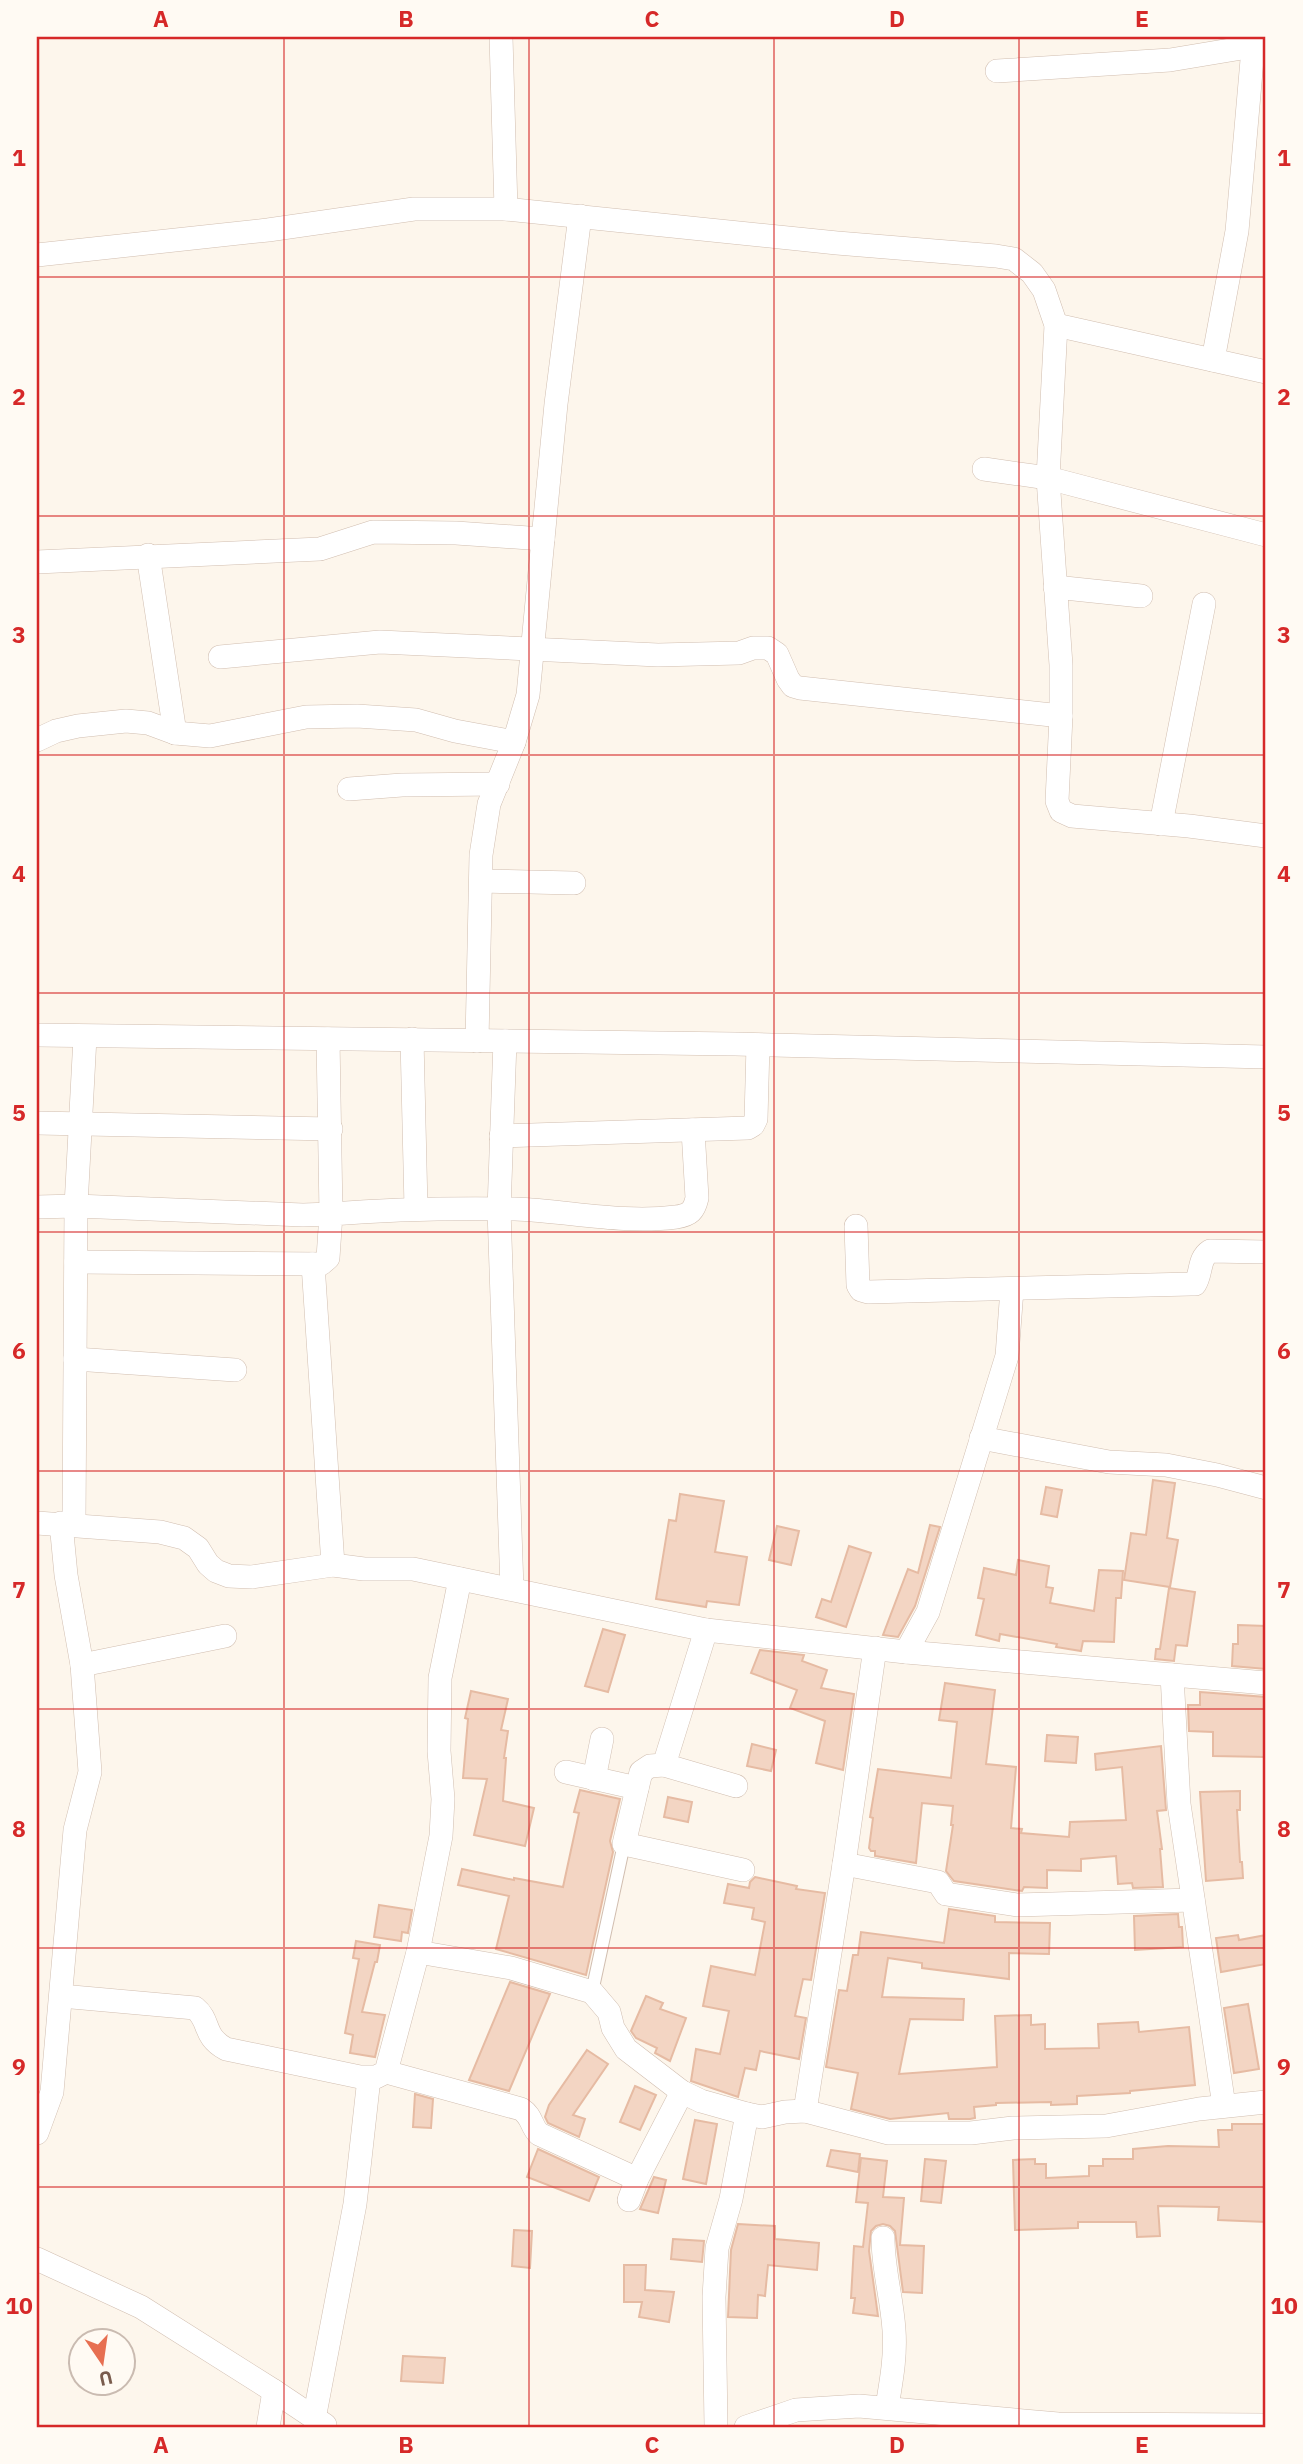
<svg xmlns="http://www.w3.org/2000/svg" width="1303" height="2464" viewBox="0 0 1303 2464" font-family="'IBM Plex Sans',sans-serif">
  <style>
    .building { fill: #f3d5c3; stroke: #e6bba3; stroke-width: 2 }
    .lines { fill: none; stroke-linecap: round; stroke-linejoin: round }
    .lane-casing { stroke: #d1beb0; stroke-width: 14 }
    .street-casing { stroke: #d1beb0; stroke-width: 24 }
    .lane { stroke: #fff; stroke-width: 12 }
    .street { stroke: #fff; stroke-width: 23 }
    .grid { fill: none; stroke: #d62828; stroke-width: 2; stroke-opacity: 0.55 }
    .neatline { fill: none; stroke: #d62828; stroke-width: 2.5 }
    .grid-label { font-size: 23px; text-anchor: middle; font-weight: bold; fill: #d62828 }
  </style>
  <rect width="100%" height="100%" fill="#fdf6ec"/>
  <g class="building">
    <path d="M1153,1480L1175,1483L1167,1538L1178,1540L1170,1587L1124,1580L1131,1533L1146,1535Z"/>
    <path d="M1046,1487L1062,1490L1057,1517L1041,1514Z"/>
    <path d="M680,1494L724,1501L715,1552L747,1557L739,1605L707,1601L706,1607L656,1599L669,1520L676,1521Z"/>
    <path d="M930,1525L940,1527L915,1606L898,1637L883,1635L908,1569L918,1573Z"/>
    <path d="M777,1526L799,1531L791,1565L769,1560Z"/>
    <path d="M849,1546L871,1553L846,1627L816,1617L822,1599L831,1602Z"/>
    <path d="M1018,1560L1049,1566L1046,1587L1053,1588L1050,1603L1094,1611L1099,1570L1123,1571L1121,1598H1116L1114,1642L1083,1641L1081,1651L1056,1647L1057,1644L1000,1634L999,1641L976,1635L984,1599L978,1598L984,1568L1016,1575Z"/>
    <path d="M1169,1588L1195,1592L1187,1646L1176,1645L1174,1661L1155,1659L1156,1649H1160Z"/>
    <path d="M1238,1625L1266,1626V1669L1232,1666L1233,1644H1238Z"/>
    <path d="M603,1629L625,1635L608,1692L585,1686Z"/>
    <path d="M760,1650L804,1655L802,1661L827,1670L821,1688L854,1694L843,1770L816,1763L825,1721L790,1708L797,1690L751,1673Z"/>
    <path d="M945,1683L995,1690L986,1764L1016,1767L1011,1828L1022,1829L1021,1833L1069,1837L1070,1822L1126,1820L1122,1767L1096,1770L1095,1754L1161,1746L1166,1810L1157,1811L1162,1849H1160L1163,1887L1133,1888L1132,1883L1118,1884L1116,1856L1081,1859V1871L1047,1870V1888L1024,1887L1022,1891L954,1881L946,1871L953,1825H951L953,1806L922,1803L916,1863L875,1856V1851H871L869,1848L873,1818L870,1817L878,1769L951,1778L957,1722L939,1720Z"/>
    <path d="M471,1691L508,1699L501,1730L508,1731L504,1758H506L503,1801L534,1808L525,1846L474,1835L487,1779L463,1778L468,1719L465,1718Z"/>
    <path d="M1200,1692L1266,1697V1757L1213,1756V1732L1189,1731L1188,1705H1200Z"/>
    <path d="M1047,1735L1078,1737L1076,1763L1045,1761Z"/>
    <path d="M752,1744L776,1750L771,1771L747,1766Z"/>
    <path d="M580,1790L620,1799L610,1841L613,1852L586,1975L496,1949L509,1896L458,1885L462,1869L514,1880V1878L563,1887L579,1813L574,1812Z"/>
    <path d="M1240,1791V1810H1237L1240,1862H1242L1243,1878L1206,1881L1200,1792Z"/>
    <path d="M668,1797L692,1802L688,1822L664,1817Z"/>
    <path d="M755,1877L797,1886L796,1889L825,1893L811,1980L803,1979L795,2016L806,2018L799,2059L760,2051L756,2070L745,2068L738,2097L691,2081L696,2049L720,2054L729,2011L703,2006L711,1966L755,1975L765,1922L752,1919L754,1908L724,1903L728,1884L749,1888L750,1882Z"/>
    <path d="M379,1905L412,1910L408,1933L402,1932L401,1941L374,1937Z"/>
    <path d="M949,1909L995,1916V1922L1050,1923L1049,1954L1009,1953V1979L922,1968V1963L888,1958L882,1997L964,1999L963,2020L910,2019L899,2074L997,2067L995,2016L1031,2015V2025L1045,2024V2049L1099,2048L1098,2024L1138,2022L1139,2032L1189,2027L1195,2085L1130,2091V2093L1077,2096V2104L1051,2105V2102L996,2103V2105L974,2107L975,2118L970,2119H949L948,2113L890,2119L851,2109L858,2073L826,2067L839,1990L847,1991L853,1955H858L861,1932L944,1943Z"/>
    <path d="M1178,1914L1179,1927H1182L1183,1947L1135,1950L1134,1916Z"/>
    <path d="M1238,1935L1239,1940L1266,1935V1964L1221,1972L1216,1938Z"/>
    <path d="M356,1941L380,1945L377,1962H375L362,2012L385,2015L375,2057L350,2053L353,2035L345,2033L359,1959L353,1958Z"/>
    <path d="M510,1982L550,1994L509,2091L469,2080Z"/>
    <path d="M646,1996L663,2003L660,2009L686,2018L670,2061L655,2053L657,2048L636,2038L631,2031Z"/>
    <path d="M1248,2004L1259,2069L1234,2073L1224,2008Z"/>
    <path d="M587,2050L608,2064L573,2115L585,2119L579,2137L548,2123L545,2117L549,2105Z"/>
    <path d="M635,2086L656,2095L640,2130L620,2122Z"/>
    <path d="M415,2094L433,2099L431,2128L413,2127Z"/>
    <path d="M695,2120L717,2124L706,2184L683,2179Z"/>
    <path d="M1232,2124H1266V2222L1218,2220L1219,2207L1158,2206L1160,2236L1137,2237L1136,2222H1078V2228L1015,2230L1013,2160L1035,2159V2164H1046V2178L1089,2176V2166H1103V2159H1133V2149L1168,2146L1219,2147L1218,2130H1232Z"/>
    <path d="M538,2149L599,2177L589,2201L527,2177Z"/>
    <path d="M831,2150L860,2154L858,2172L827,2166Z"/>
    <path d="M861,2158L887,2161L883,2197L904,2198L900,2245L924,2246L922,2293L903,2292L895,2231L890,2226L883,2224L876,2226L871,2231L869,2251L878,2316L853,2313L855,2298H851L854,2246L863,2247L868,2203L856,2202Z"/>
    <path d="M925,2159L946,2161L941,2203L921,2201Z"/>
    <path d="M654,2177L666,2180L658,2213L640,2209Z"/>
    <path d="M738,2224L775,2226V2239L819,2243L817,2270L768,2265L765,2296L758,2295L757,2318L728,2317L731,2250Z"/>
    <path d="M514,2230L532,2231L530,2268L512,2266Z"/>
    <path d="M673,2239L704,2241L702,2262L671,2259Z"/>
    <path d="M624,2265H646L645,2290L674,2292L669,2322L639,2317L642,2302H624Z"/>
    <path d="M403,2356L445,2358L443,2383L401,2381Z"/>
  </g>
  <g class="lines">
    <defs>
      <path id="lane" d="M592,1992L624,1844"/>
      <g id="street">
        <path d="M501,37L506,209"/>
        <path d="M997,71L1170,60L1266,44"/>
        <path d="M37,255L268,230L414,209H506L837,243L996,256L1014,259L1032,273L1044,290L1056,325L1048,478L1061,665V716L1057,801L1061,811L1072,816L1189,826L1266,836"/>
        <path d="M1056,325L1266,372"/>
        <path d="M1213,360L1237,231L1254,37"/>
        <path d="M984,469L1048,478L1266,535"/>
        <path d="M148,555L175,733"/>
        <path d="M37,562L320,549L373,532L456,533L543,539"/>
        <path d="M1055,587L1141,596"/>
        <path d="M220,657L380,642L658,655L739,653L753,648H768L777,654L788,679L793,686L800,688L1061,716"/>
        <path d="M37,740L56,731L78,726L126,721L148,723L175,733L210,736L306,717L357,716L416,720L455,731L514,742"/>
        <path d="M349,789L402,785L498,784"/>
        <path d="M1161,824L1204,604"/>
        <path d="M481,881L574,883"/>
        <path d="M37,1035L735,1044L1266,1057"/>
        <path d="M412,1039L416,1208"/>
        <path d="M477,1041L481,855L489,804L514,742L528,695L556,404L580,216"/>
        <path d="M505,1041L499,1210L512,1589"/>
        <path d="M37,1123L331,1129"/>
        <path d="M501,1136L748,1128L753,1125L756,1119L758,1045"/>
        <path d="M37,1207L76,1206L303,1215L331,1214L328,1039"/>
        <path d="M856,1226L858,1285L861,1290L868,1292L1191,1284H1195C1202,1273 1198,1259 1210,1251L1266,1252"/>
        <path d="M76,1262L321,1264L328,1258L331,1214C393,1209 453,1208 515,1209C568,1211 623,1224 676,1217C690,1215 694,1211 697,1198L693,1130"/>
        <path d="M313,1264L333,1565"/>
        <path d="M75,1359L235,1370"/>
        <path d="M981,1438L1109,1462L1166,1465L1217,1475L1266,1488"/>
        <path d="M37,1523L160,1532L184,1538L198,1548L208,1564L216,1571L229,1576L251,1577L333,1565L364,1569H413L706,1630L906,1652L1266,1683"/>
        <path d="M74,1524L76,1206L85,1037"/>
        <path d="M460,1579L440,1678L439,1751L443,1799L441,1836L418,1952L511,1968L592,1992L609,2012L613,2028L626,2049L682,2092L701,2101L747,2114L762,2117L785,2112L805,2111L888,2133H971L1013,2128L1106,2126L1199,2109L1266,2102"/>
        <path d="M706,1630L664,1765L736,1786"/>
        <path d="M906,1652L928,1612L1007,1356L1012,1289"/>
        <path d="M82,1665L225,1636"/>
        <path d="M1172,1675L1179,1804L1224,2106"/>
        <path d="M664,1765L650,1766L641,1772L624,1844L743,1870"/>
        <path d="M566,1772L637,1788"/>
        <path d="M594,1779L602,1739"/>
        <path d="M844,1864L938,1882L946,1894L1017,1905L1193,1900"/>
        <path d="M61,1996L195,2008C211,2021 202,2036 226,2049L360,2077H376L386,2072L418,1952"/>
        <path d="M386,2072L521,2109C533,2117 530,2125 539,2134L637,2179"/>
        <path d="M805,2111L844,1864L875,1648"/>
        <path d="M37,2133L52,2092L75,1830L90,1772L82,1665L66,1575L61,1523"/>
        <path d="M629,2200L637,2179L682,2092"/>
        <path d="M883,2238C883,2270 892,2298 894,2330C896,2357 891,2382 887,2407"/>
        <path d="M37,2259L141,2307L274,2391L325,2425"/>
        <path d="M314,2419L355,2204L369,2078"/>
        <path d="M268,2427L274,2391"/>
        <path d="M716,2427L714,2297L717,2248L731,2199L747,2114"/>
        <path d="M746,2427L796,2410L859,2406L1058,2424L1266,2425"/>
      </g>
    </defs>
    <use href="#lane" class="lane-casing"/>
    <use href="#street" class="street-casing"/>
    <use href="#lane" class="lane"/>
    <use href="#street" class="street"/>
  </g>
  <path class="grid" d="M284,37V2427M529,37V2427M774,37V2427M1019,37V2427M37,277H1266M37,516H1266M37,755H1266M37,993H1266M37,1232H1266M37,1471H1266M37,1709H1266M37,1948H1266M37,2187H1266"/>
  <rect width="1303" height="2464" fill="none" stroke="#fffaf3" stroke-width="77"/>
  <g transform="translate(102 2362) rotate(167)"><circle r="33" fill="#fffaf3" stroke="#cabbb1" stroke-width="2"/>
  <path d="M0-5L12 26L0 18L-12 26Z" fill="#e76f51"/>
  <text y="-10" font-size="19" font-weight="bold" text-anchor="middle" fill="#7a5c4d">U</text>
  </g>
  <rect x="38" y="38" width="1226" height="2388" class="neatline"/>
  <g class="grid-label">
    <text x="161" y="27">A</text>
    <text x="406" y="27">B</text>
    <text x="652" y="27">C</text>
    <text x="897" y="27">D</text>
    <text x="1142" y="27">E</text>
    <text x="19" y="166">1</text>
    <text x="1284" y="166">1</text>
    <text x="19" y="405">2</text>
    <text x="1284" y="405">2</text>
    <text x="19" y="643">3</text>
    <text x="1284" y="643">3</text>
    <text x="19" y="882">4</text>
    <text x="1284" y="882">4</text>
    <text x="19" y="1121">5</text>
    <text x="1284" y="1121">5</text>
    <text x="19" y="1359">6</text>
    <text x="1284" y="1359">6</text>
    <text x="19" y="1598">7</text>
    <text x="1284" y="1598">7</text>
    <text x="19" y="1837">8</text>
    <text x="1284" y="1837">8</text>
    <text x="19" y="2075">9</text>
    <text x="1284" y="2075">9</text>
    <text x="19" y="2314">10</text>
    <text x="1284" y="2314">10</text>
    <text x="161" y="2453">A</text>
    <text x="406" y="2453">B</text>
    <text x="652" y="2453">C</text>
    <text x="897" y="2453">D</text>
    <text x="1142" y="2453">E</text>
  </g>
</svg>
